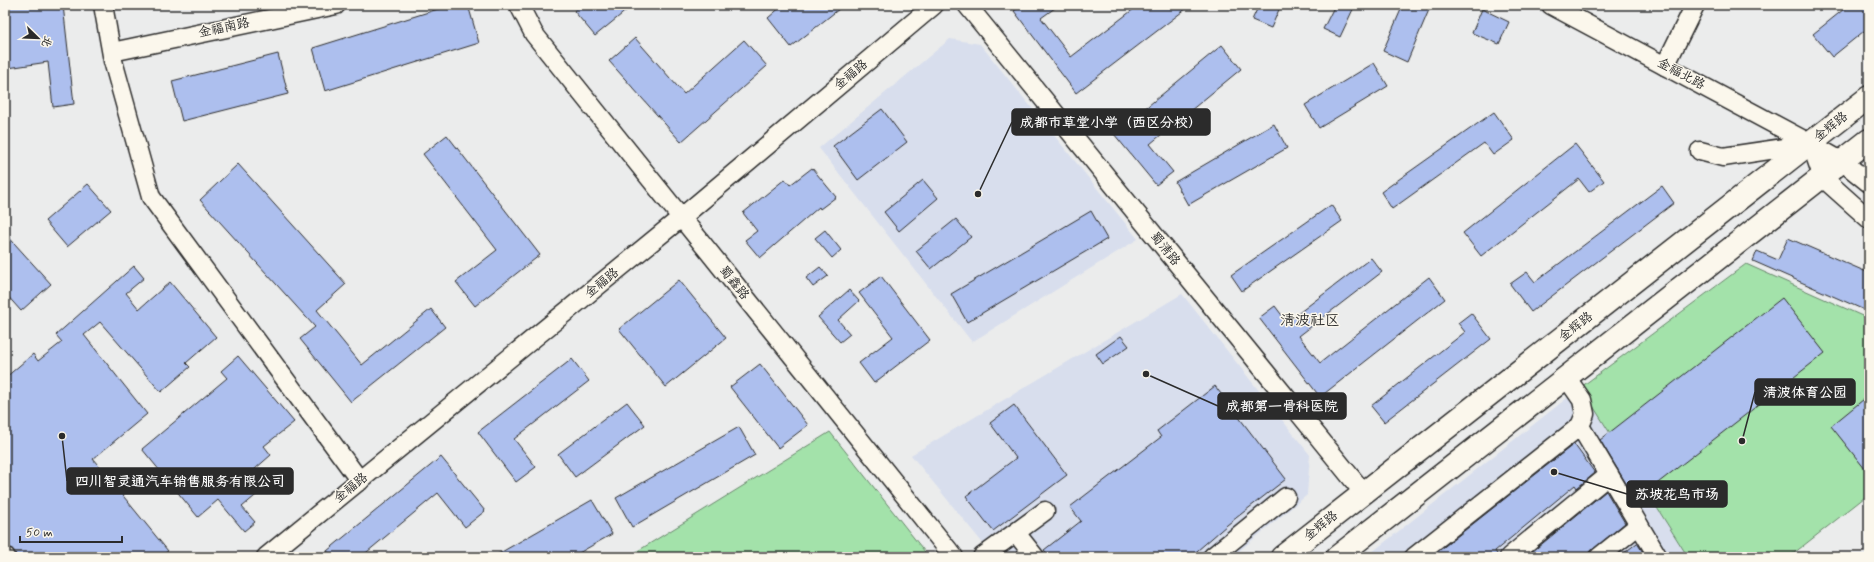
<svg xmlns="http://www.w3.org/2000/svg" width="1874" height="562" viewBox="0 0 1874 562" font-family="Mynerve,'LXGW WenKai TC',sans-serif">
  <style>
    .built { fill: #d8deed }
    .green { fill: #a3e2aa; stroke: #67866a }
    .building { fill: #adbfee; stroke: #2b2b2b }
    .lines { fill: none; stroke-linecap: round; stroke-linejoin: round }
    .minor-casing { stroke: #2b2b2b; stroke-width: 21 }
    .major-casing { stroke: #2b2b2b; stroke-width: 25 }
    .minor { stroke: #fbf7ec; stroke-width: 18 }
    .major { stroke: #fbf7ec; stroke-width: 22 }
    .labels { text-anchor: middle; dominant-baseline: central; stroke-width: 3; stroke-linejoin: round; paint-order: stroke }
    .street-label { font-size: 13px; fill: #2b2b2b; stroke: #fbf7ec }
    .quarter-label { font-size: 15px; fill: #2b2b2b; stroke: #fbf7ec }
    .leader { fill: none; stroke: #2b2b2b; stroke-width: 1.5 }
    .callout-dot { fill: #2b2b2b; stroke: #fbf7ec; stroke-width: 1.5 }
    .callout { fill: #2b2b2b; stroke: #2b2b2b; stroke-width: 1.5 }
    .callout-label { font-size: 14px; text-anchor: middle; font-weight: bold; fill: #fff }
  </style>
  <rect width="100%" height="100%" fill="#ebecec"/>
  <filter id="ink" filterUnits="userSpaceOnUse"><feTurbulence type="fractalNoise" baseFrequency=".025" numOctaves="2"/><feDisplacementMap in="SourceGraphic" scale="8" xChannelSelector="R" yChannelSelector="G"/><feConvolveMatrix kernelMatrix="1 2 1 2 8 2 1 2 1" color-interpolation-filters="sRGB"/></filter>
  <g filter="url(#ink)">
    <g class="built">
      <path d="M950,39L980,44L1138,239L972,342L819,148Z"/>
      <path d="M1182,294L1310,455L1307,495L1232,557H994L911,455Z"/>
      <path d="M1581,387L1688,557H1366Z"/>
    </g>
    <g class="green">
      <path d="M1746,264L1869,319V494L1789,557H1688L1581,387Z"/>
      <path d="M830,432L929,557H628Z"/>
    </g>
    <g class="building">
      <path d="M5,5H63L74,104L53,107L48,62L8,68L5,41Z"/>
      <path d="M451,5H468L479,43L325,91L313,48Z"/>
      <path d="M580,5H633L595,36L574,11Z"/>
      <path d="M783,5H844L791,47L768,18Z"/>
      <path d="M1022,5H1059L1041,18L1071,57L1139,5H1191L1076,93L1014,11Z"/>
      <path d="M1259,5H1281L1271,28L1252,20Z"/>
      <path d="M1335,5H1355L1340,37L1323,29Z"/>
      <path d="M1403,5H1431L1407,62L1383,51Z"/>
      <path d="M1849,5H1869V27L1832,57L1813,34Z"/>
      <path d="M1482,9L1509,22L1499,44L1472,33Z"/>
      <path d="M635,38L684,94L744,40L767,66L681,142L609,61Z"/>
      <path d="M1222,45L1241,69L1150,144L1173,172L1156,185L1114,134Z"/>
      <path d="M278,54L288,94L182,121L172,81Z"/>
      <path d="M1374,63L1388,86L1319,128L1305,105Z"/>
      <path d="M882,109L907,142L858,180L833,146Z"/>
      <path d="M1494,112L1514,140L1493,155L1484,143L1392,209L1381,192Z"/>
      <path d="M1274,124L1287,148L1188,205L1175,182Z"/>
      <path d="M447,135L540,255L475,306L456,282L497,250L423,154Z"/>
      <path d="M1575,144L1604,181L1589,192L1579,179L1481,256L1463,233Z"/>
      <path d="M238,164L346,284L317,310L362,365L431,309L445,327L351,402L300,339L315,327L200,200Z"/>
      <path d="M812,168L836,197L820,209L819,207L760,258L745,240L757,231L743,213L785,179L790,185Z"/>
      <path d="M923,180L938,198L899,231L884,212Z"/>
      <path d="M88,184L111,210L67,247L45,221Z"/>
      <path d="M1662,186L1674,203L1531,312L1510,284L1527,272L1535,282Z"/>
      <path d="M1331,205L1342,221L1242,291L1231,275Z"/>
      <path d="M1091,211L1107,239L967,322L951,294Z"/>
      <path d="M956,219L971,237L931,269L916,251Z"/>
      <path d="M825,230L841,250L832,258L815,238Z"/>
      <path d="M5,233L51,284L21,311L5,293Z"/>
      <path d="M1788,238L1869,273V312L1753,261L1757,251L1778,260Z"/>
      <path d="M1371,258L1382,272L1299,336L1320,363L1429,277L1445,299L1320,397L1259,318L1275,306L1287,322Z"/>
      <path d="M134,266L144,278L126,293L139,309L170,282L216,337L186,363L190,367L161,392L100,322L84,335L147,414L93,459L168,551L160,557H18L5,541V378L33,354L38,361L62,342L56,335Z"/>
      <path d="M820,267L828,276L813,287L806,278Z"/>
      <path d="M881,276L930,340L874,383L859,363L893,337L859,293Z"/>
      <path d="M679,280L726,338L666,387L619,329Z"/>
      <path d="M849,290L859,301L838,320L850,334L840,342L818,317Z"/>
      <path d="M1782,298L1825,353L1636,500L1600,440Z"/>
      <path d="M1471,313L1491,339L1384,422L1371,406L1465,332L1458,323Z"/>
      <path d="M1121,336L1129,346L1103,364L1096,354Z"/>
      <path d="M238,356L294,422L264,446L271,455L255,469L268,485L242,507L255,522L244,531L218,500L198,517L142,449L227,378L221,371Z"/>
      <path d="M572,359L589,381L514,439L536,467L516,482L478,432Z"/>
      <path d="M760,364L808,425L778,448L730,387Z"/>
      <path d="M1215,386L1286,479L1227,525L1190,557H1050L1044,550L1081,521L1070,507L1161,437L1157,431Z"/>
      <path d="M1869,395V474L1831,426Z"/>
      <path d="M627,402L645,425L575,477L558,454Z"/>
      <path d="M1014,405L1067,475L993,531L966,496L1016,458L990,423Z"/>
      <path d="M739,427L755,455L632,527L616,498Z"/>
      <path d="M1574,444L1595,473L1577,488L1575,485L1495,551L1499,557H1431Z"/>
      <path d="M441,457L485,511L465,527L438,493L361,557H333L327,551Z"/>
      <path d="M1606,491L1625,523L1584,557H1526Z"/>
      <path d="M592,500L612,534L572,557H493Z"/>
      <path d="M1637,543L1646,557H1619Z"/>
    </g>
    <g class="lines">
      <defs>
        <g id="minor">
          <path d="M103,5L113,61L151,197L360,481"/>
          <path d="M519,5L534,34L954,557"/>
          <path d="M967,5L1363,492"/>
          <path d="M1551,5L1811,144L1843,162L1869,183"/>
          <path d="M112,52L336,5"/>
          <path d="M1665,66L1695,5"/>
          <path d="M1811,144L1823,178L1869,219"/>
          <path d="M1700,151L1723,157L1810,144"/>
          <path d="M1580,426L1658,557"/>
          <path d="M1016,533L1035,557"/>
          <path d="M5,556L6,557"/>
          <path d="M266,557L682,217L934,5"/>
          <path d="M982,557L1045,511"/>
          <path d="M1212,557L1286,497"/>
          <path d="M1414,557L1580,426L1585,414L1582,400L1566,377"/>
          <path d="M1509,557L1609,475"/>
          <path d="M1599,557L1639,525"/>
        </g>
        <g id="major">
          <path d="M1282,557L1869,97"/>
          <path d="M1337,557L1869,140"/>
        </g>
      </defs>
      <use href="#minor" class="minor-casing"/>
      <use href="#major" class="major-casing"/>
      <use href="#minor" class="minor"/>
      <use href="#major" class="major"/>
    </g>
  </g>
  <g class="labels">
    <g class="street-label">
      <text transform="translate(224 28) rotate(-12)">金福南路</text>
      <text transform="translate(1681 74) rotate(28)">金福北路</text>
      <text transform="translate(851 75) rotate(-40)">金福路</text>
      <text transform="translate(1831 127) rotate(-39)">金辉路</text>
      <text transform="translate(1165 249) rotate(51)">蜀清路</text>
      <text transform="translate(602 283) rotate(-39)">金福路</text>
      <text transform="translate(734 283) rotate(51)">蜀鑫路</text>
      <text transform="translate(1576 327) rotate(-38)">金辉路</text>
      <text transform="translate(351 488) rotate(-39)">金福路</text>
      <text transform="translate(1321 526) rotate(-39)">金辉路</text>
    </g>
    <g class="quarter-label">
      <text x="1310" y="321">清波社区</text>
    </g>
  </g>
  <path class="leader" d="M978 194L1012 122M1742 441L1755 392M1146 374L1218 406M62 436L67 481M1554 472L1627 494"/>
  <g class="callout-dot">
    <circle cx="978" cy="194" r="4"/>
    <circle cx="1742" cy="441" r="4"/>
    <circle cx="1146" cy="374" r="4"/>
    <circle cx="62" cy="436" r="4"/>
    <circle cx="1554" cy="472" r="4"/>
  </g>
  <g class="callout">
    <rect x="1012" y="109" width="198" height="26" rx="4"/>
    <rect x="1755" y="379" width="100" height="26" rx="4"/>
    <rect x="1218" y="393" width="128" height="26" rx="4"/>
    <rect x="67" y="468" width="226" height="26" rx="4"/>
    <rect x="1627" y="481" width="100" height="26" rx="4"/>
  </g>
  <g class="callout-label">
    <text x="1111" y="127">成都市草堂小学（西区分校）</text>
    <text x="1805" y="397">清波体育公园</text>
    <text x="1282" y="411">成都第一骨科医院</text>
    <text x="180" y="486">四川智灵通汽车销售服务有限公司</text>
    <text x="1677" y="499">苏坡花鸟市场</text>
  </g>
  <rect width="1874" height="562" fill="none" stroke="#fbf7ec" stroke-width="20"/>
  <rect x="10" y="10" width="1854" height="542" fill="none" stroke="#2b2b2b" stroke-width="1.5" filter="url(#ink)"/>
  <g transform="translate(38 38) rotate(113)" stroke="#fbf7ec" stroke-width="3" paint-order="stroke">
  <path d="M0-3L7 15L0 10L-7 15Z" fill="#2b2b2b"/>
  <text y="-6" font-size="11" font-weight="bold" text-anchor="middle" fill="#2b2b2b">北</text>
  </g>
  <path d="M20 536v6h102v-6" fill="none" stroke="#2b2b2b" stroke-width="2"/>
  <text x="26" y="536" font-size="12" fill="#2b2b2b" stroke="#fbf7ec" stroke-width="3" paint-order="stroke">50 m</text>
</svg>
